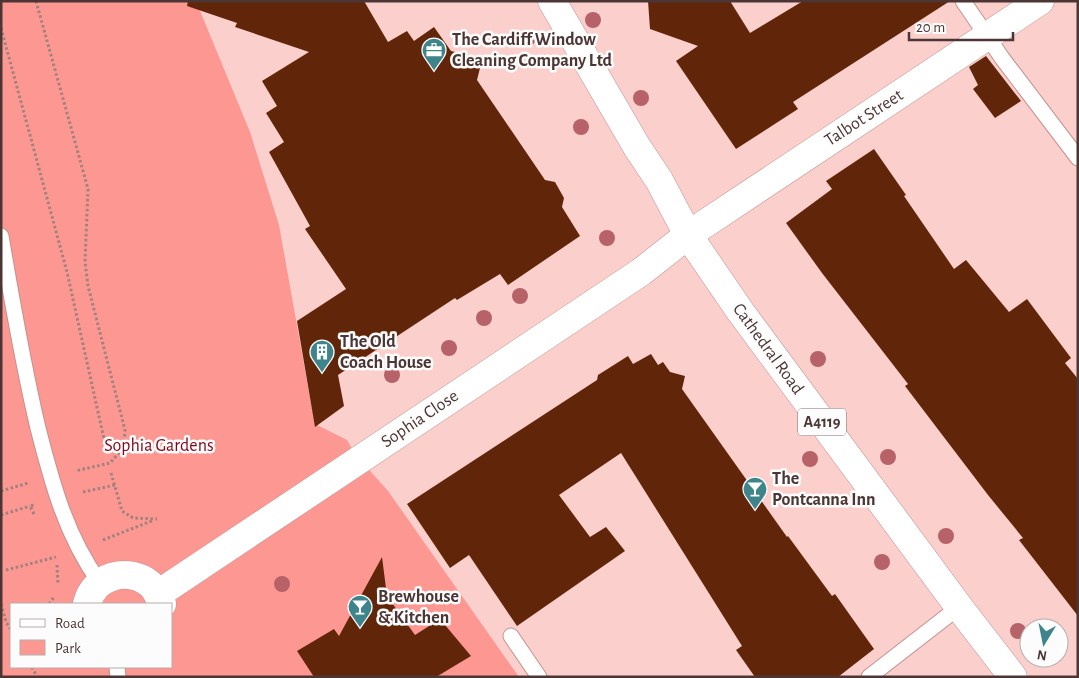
<svg xmlns="http://www.w3.org/2000/svg" width="1079" height="678" viewBox="0 0 1079 678" font-family="'Alegreya Sans',sans-serif">
  <style>
    .green { fill: #fd9792; fill-rule: evenodd }
    .building { fill: #612609 }
    .lines { fill: none; stroke-linecap: round; stroke-linejoin: round }
    .lane-casing { stroke: #c5918e; stroke-width: 17 }
    .street-casing { stroke: #c5918e; stroke-width: 29 }
    .primary-casing { stroke: #c5918e; stroke-width: 29 }
    .path { stroke: #a2817e; stroke-width: 3; stroke-dasharray: 2.5 2.5; stroke-linecap: butt }
    .lane { stroke: #fff; stroke-width: 15 }
    .street { stroke: #fff; stroke-width: 28 }
    .primary { stroke: #fff; stroke-width: 28 }
    .tree { fill: #b76169 }
    .labels { text-anchor: middle; dominant-baseline: central; stroke-width: 5; stroke-linejoin: round; paint-order: stroke }
    .shield { fill: #fcfcfc; stroke: #817171; stroke-width: 1 }
    .shield-label { font-size: 16px; font-weight: bold; fill: #4c3635 }
    .poi-label { font-size: 18px; font-weight: bold; fill: #4c3635; stroke: #fcfcfc; text-anchor: start }
    .street-label { font-size: 18px; fill: #4c3635; stroke: #fcfcfc }
    .park-label { font-size: 18px; fill: #800718; stroke: #fcfcfc }
  </style>
  <rect width="100%" height="100%" fill="#fbcfcb"/>
  <path class="green" d="M1,1H196L250,132L279,225L312,409L317,425L347,440L355,454L388,491L519,677H1ZM11,604H171V667H11Z"/>
  <g class="building">
    <path d="M188,1H364L388,42L407,31L414,41L434,27L451,51L471,56L480,68L477,80L545,180L555,182L564,198L562,207L580,236L508,285L500,274L457,300L455,298L338,375L344,406L315,427L297,321L346,289L305,229L310,226L269,152L284,142L266,113L277,106L262,81L309,52L235,27L237,23L187,6Z"/>
    <path d="M648,1H730L750,33L803,1H950L793,102L798,109L736,149L676,61L698,46L650,29Z"/>
    <path d="M986,56L1021,101L995,118L973,89L978,85L969,67Z"/>
    <path d="M874,149L906,195L904,196L954,269L966,260L1009,312L1027,299L1071,358L1065,363L1078,379V616L1019,540L1023,538L988,495L905,386L908,384L822,273L786,223L832,189L826,181Z"/>
    <path d="M651,354L658,365L663,362L670,372L685,376L682,389L787,537L788,536L832,596L835,594L874,649L838,677H755L736,650L742,646L621,453L559,495L590,537L606,527L625,551L517,626L469,555L450,568L407,504L597,380L598,375L628,356L633,364Z"/>
    <path d="M382,557L387,596L415,635L440,619L471,656L436,677H314L297,651L334,629L339,636Z"/>
  </g>
  <g class="lines">
    <defs>
      <g id="lane">
        <path d="M963,1L1002,58L1078,158"/>
        <path d="M1,236C12,301 23,365 38,428C52,483 66,536 100,583"/>
        <path d="M511,636L539,677"/>
        <path d="M117,667L118,677"/>
        <path d="M869,677L959,607"/>
      </g>
      <g id="street">
        <path d="M158,594L641,272L688,235L1040,1"/>
        <path d="M87,604C93,576 128,566 150,584C156,589 159,597 162,604"/>
      </g>
      <path id="primary" d="M552,1L637,147L659,180L688,235L740,311L959,607L1013,677"/>
    </defs>
    <use href="#lane" class="lane-casing"/>
    <use href="#street" class="street-casing"/>
    <use href="#primary" class="primary-casing"/>
    <g class="path">
      <path d="M36,1L88,189L85,262L88,286L125,430L124,447L110,463L75,471"/>
      <path d="M1,28L67,272L106,448"/>
      <path d="M111,473L122,511L133,518L157,519"/>
      <path d="M1,491L28,483"/>
      <path d="M83,492L115,485"/>
      <path d="M34,514L30,506L35,505"/>
      <path d="M1,515L30,506"/>
      <path d="M103,540L154,520"/>
      <path d="M57,565L58,584"/>
      <path d="M6,570L56,557"/>
      <path d="M1,604L6,622L11,630"/>
      <path d="M49,604L54,597"/>
      <path d="M32,667L37,677"/>
    </g>
    <use href="#lane" class="lane"/>
    <use href="#street" class="street"/>
    <use href="#primary" class="primary"/>
  </g>
  <g class="tree">
    <circle cx="593" cy="20" r="8"/>
    <circle cx="528" cy="38" r="8"/>
    <circle cx="641" cy="98" r="8"/>
    <circle cx="581" cy="127" r="8"/>
    <circle cx="607" cy="238" r="8"/>
    <circle cx="520" cy="296" r="8"/>
    <circle cx="484" cy="318" r="8"/>
    <circle cx="449" cy="348" r="8"/>
    <circle cx="818" cy="359" r="8"/>
    <circle cx="392" cy="375" r="8"/>
    <circle cx="888" cy="457" r="8"/>
    <circle cx="810" cy="459" r="8"/>
    <circle cx="946" cy="536" r="8"/>
    <circle cx="882" cy="562" r="8"/>
    <circle cx="282" cy="584" r="8"/>
    <circle cx="1018" cy="631" r="8"/>
  </g>
  <defs>
    <symbol id="office-pin" viewBox="-11 -11 22 30"><path d="M0 17L-7.5 6A9.5 9.5 0 1 1 7.5 6Z" fill="#3d858b" stroke="#fcfcfc"/><path d="M-6-3h4V-5.5h4V-3h4V5H-6ZM-1-4.5V-3h2v-1.5ZM-6 0V1H6V0Z" fill="#fff"/></symbol>
    <symbol id="building-pin" viewBox="-11 -11 22 30"><path d="M0 17L-7.5 6A9.5 9.5 0 1 1 7.5 6Z" fill="#3d858b" stroke="#fcfcfc"/><path d="M-4-6H4V6H1V3H-1V6H-4ZM-2.5-4.3h1.7v1.8h-1.7ZM.8-4.3h1.7v1.8H.8ZM-2.5-1h1.7V.8h-1.7ZM.8-1h1.7V.8H.8Z" fill="#fff"/></symbol>
    <symbol id="bar-pin" viewBox="-11 -11 22 30"><path d="M0 17L-7.5 6A9.5 9.5 0 1 1 7.5 6Z" fill="#3d858b" stroke="#fcfcfc"/><path d="M-6-5H6L.8 .8V4.5H3.5V6h-7V4.5H-.8V.8Z" fill="#fff"/></symbol>
  </defs>
  <g fill-rule="evenodd">
    <use href="#office-pin" x="420" y="36" width="28" height="38"/>
    <use href="#building-pin" x="308" y="338" width="28" height="38"/>
    <use href="#bar-pin" x="741" y="475" width="28" height="38"/>
    <use href="#bar-pin" x="346" y="593" width="28" height="38"/>
  </g>
  <g class="labels">
    <rect class="shield" x="798" y="408.5" width="48" height="27" rx="4"/>
    <g class="shield-label">
      <text x="822" y="422">A4119</text>
    </g>
    <g class="poi-label">
      <text x="452" y="40">The Cardiff Window<tspan x="452" dy="21">Cleaning Company Ltd</tspan></text>
      <text x="340" y="342">The Old<tspan x="340" dy="21">Coach House</tspan></text>
      <text x="772" y="479">The<tspan x="772" dy="21">Pontcanna Inn</tspan></text>
      <text x="378" y="597">Brewhouse<tspan x="378" dy="21">&amp; Kitchen</tspan></text>
    </g>
    <g class="street-label">
      <text transform="translate(864 118) rotate(-33)">Talbot Street</text>
      <text transform="translate(768 349) rotate(54)">Cathedral Road</text>
      <text transform="translate(420 419) rotate(-34)">Sophia Close</text>
    </g>
    <g class="park-label">
      <text x="159" y="446">Sophia Gardens</text>
    </g>
  </g>
  <rect width="1079" height="678" fill="none" stroke="#4c3635" stroke-width="5"/>
  <rect x="10" y="603" width="162" height="65" fill="#fcfcfc" stroke="#b6adac"/>
  <rect x="20" y="619" width="25" height="8" fill="#ffffff" stroke="#b6adac"/>
  <text x="55" y="628" font-size="15" fill="#4c3635">Road</text>
  <rect x="20" y="640" width="25" height="15" fill="#fd9792" stroke="#b6adac"/>
  <text x="55" y="653" font-size="15" fill="#4c3635">Park</text>
  <g transform="translate(1044 643) rotate(190)"><circle r="24" fill="#fcfcfc" stroke="#b6adac"/>
  <path d="M0-4L9 19L0 12L-9 19Z" fill="#3d858b"/>
  <text y="-8" font-size="14" font-weight="bold" text-anchor="middle" fill="#4c3635">N</text>
  </g>
  <path d="M909 32v8h104v-8" fill="none" stroke="#4c3635" stroke-width="2.5"/>
  <text x="916" y="32" font-size="15" fill="#4c3635" stroke="#fcfcfc" stroke-width="4" paint-order="stroke">20 m</text>
</svg>
